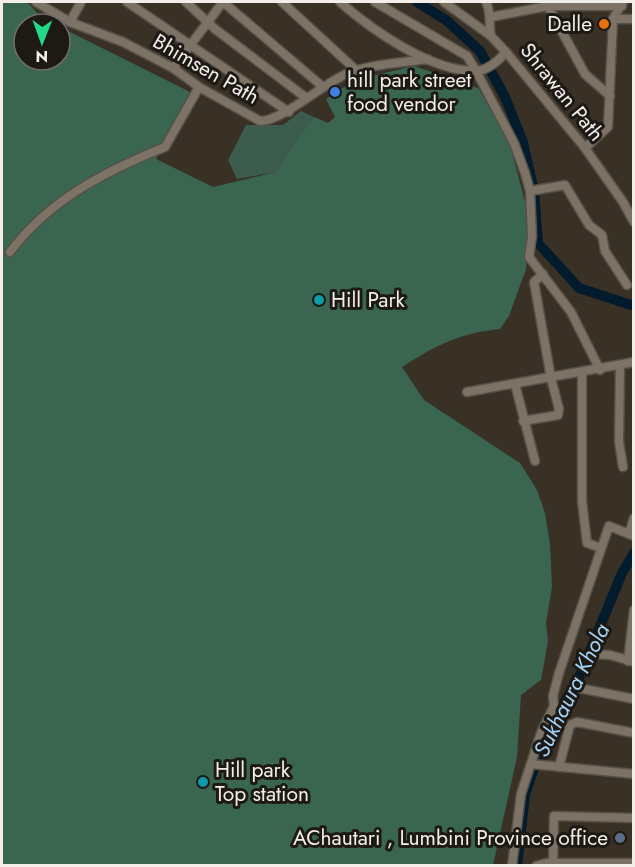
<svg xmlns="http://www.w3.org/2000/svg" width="635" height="867" viewBox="0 0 635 867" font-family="Jost,sans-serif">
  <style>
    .green { fill: #3c5d4d }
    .forest { fill: #3a6651 }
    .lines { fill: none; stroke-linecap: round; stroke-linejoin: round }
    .river { stroke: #021b2d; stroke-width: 10 }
    .minor-casing { stroke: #575047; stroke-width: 11 }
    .minor { stroke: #7c7266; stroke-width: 8 }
    .food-dot { fill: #e8710a; stroke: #1d1914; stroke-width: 2 }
    .shop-dot { fill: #3f7fe0; stroke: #1d1914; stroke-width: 2 }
    .culture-dot { fill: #0f9aa8; stroke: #1d1914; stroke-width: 2 }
    .service-dot { fill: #5c6f8a; stroke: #1d1914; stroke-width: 2 }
    .labels { text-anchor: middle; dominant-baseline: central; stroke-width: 6; stroke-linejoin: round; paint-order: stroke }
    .poi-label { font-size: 21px; fill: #f4eee8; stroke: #1d1914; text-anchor: start }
    .street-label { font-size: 21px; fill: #f4eee8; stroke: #1d1914 }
    .water-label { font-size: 22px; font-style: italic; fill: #a4d3f8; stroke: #1d1914 }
  </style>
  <rect width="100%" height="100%" fill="#393026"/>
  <path class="green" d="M301,111L314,117L297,138L276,172L237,179L228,160L246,125H283Z"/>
  <path class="forest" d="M2,2H27L39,15L54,24H24V60H60V27L190,92L156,159L213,187L276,172L297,138L314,117L328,123L335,117L326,99L355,80L414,66L478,88L508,137L530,221L526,269L509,316L500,329C460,333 436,345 402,367L424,400L520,463L537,490L545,513L550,544L552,587L546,623L548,641L541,680L521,695L517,757L493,865L2,866Z"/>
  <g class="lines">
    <g class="river">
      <path d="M417,2L446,20L480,51L505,97L523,142L534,191L538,243L579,288L634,306"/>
      <path d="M517,866L525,795L539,753L554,717L576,685L622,573L634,553"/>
    </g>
    <defs>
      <g id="minor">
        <path d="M36,2L70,22L123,42L173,68L199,87L260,121C280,122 322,85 344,75C368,64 401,63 427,59"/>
        <path d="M127,2L289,112"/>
        <path d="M186,2L215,29L305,97"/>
        <path d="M223,2L323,87"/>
        <path d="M282,2L357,71"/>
        <path d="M340,2C372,30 430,71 475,71C487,71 499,60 506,52"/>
        <path d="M375,2L467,56L476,71L514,143L525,173L530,191L532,236L529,257L571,312L600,370"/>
        <path d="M444,2L491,36L506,52L585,148L623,202L634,222"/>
        <path d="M486,2C492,14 488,23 491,36"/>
        <path d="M548,6L585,74L610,96"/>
        <path d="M491,17L548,6H622"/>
        <path d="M613,19H634"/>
        <path d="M70,22L81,2"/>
        <path d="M173,68L223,2"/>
        <path d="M585,148L608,127L613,19L623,2"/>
        <path d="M530,191L565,185L589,225L602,235L605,251L627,285"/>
        <path d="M10,252C50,199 106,171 165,147L199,87"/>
        <path d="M620,366L619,442L623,467"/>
        <path d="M582,373V501L587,543L601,548"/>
        <path d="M515,384L535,461"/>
        <path d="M467,392L634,362"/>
        <path d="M523,421L558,415L559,409L551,378L534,282L543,274"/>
        <path d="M629,534L634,518"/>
        <path d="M592,654L610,655L634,662"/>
        <path d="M628,661L634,610"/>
        <path d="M579,688L634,699"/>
        <path d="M531,764L634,774"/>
        <path d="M559,767L570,725L577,722L634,733"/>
        <path d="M553,864L554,816L634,818"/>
        <path d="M512,866L521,794L541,733L554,706L553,696L559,673L609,526L634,536"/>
        <path d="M536,866L546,863H634"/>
      </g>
    </defs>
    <use href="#minor" class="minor-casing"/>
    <use href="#minor" class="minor"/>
  </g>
  <circle class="food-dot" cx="604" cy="24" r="6"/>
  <circle class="shop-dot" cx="335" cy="92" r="6"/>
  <g class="culture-dot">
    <circle cx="319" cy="300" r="6"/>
    <circle cx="203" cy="782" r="6"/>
  </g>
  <circle class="service-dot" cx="620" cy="838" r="6"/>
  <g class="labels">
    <g class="poi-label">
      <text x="592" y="24" text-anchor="end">Dalle</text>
      <text x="347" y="80">hill park street<tspan x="347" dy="24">food vendor</tspan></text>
      <text x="331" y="300">Hill Park</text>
      <text x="215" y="770">Hill park<tspan x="215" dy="24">Top station</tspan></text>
      <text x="608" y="838" text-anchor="end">AChautari , Lumbini Province office</text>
    </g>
    <g class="street-label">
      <text transform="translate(206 69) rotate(30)">Bhimsen Path</text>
      <text transform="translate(562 92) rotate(51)">Shrawan Path</text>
    </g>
    <g class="water-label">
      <text transform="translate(571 690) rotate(-64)">Sukhaura Khola</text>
    </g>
  </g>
  <rect width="635" height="867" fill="none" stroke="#f4eee8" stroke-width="6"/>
  <g transform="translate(42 42) rotate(181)"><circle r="28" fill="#1d1914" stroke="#736e69" stroke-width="1.5"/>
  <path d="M0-4.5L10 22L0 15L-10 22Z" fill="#22d887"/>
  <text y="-9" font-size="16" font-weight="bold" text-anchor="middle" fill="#f4eee8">N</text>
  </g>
</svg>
